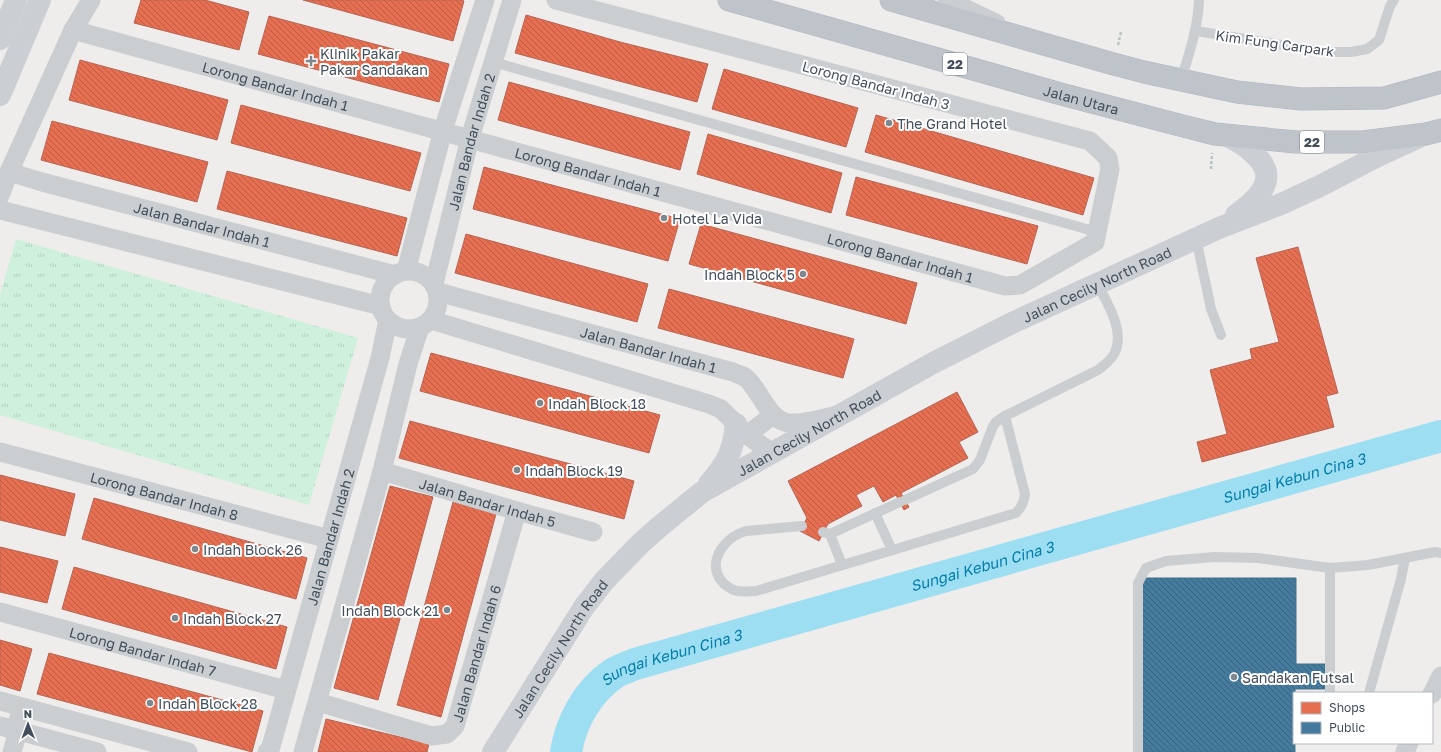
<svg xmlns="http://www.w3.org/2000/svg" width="1441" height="752" viewBox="0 0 1441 752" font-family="'Golos Text',sans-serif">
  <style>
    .grass { fill: url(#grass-tufts) }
    .shops { fill: url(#shops-back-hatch); stroke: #b66554 }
    .public { fill: url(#public-back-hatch); stroke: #446e89 }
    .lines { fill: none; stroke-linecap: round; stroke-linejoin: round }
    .river { stroke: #9edef2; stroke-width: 32 }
    .trunk-casing { stroke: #b0b6bd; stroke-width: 23 }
    .path { stroke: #b5c4c0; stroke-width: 2.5; stroke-dasharray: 3 2; stroke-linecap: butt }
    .service { stroke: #caced1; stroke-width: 10 }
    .minor { stroke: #caced1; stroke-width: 19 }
    .secondary { stroke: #cbced2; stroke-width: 22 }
    .trunk { stroke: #bfc4ca; stroke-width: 22 }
    .poi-dot { fill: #7e868e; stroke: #fff; stroke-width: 1.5 }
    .labels { text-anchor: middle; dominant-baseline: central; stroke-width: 4; stroke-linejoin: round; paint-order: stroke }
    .shield { fill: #fff; stroke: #7b838c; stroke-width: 1 }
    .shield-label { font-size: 13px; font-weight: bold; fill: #424e5b }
    .street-label { font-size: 14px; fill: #424e5b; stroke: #fff }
    .poi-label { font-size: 14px; fill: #424e5b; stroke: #fff; text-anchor: start }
    .water-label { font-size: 15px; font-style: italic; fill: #017ea9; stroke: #fff }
  </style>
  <defs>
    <pattern id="grass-tufts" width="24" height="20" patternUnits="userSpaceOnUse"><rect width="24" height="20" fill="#cef0dc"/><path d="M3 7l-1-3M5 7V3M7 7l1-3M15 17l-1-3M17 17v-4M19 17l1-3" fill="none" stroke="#b2cfbf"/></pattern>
    <pattern id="shops-back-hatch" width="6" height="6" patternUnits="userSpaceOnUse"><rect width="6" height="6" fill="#e76f51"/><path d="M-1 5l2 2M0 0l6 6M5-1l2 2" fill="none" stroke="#bd5d46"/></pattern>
    <pattern id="public-back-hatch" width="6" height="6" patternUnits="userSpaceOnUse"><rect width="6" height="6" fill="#457b9d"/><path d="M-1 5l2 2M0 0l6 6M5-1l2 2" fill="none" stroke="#39627c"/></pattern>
  </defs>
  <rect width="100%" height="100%" fill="#eeedec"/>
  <path class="grass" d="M16,239L358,338L309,505L0,415V295Z"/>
  <g class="shops">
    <path d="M141,0H205L249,12L239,50L134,23Z"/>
    <path d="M303,0H462L464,1L453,41Z"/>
    <path d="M526,15L620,42L708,64L697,102L515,53Z"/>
    <path d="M269,16L449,64L439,102L258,54Z"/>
    <path d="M80,60L228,100L217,140L69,100Z"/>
    <path d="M724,69L858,108L846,147L712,109Z"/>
    <path d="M509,82L690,132L680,170L498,120Z"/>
    <path d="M241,105L421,153L410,191L231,143Z"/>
    <path d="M876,115L1094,178L1083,215L865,152Z"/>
    <path d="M52,121L208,162L197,202L41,160Z"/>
    <path d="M708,134L842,173L831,213L697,174Z"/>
    <path d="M484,167L680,219L668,261L473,209Z"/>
    <path d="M227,171L407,218L397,256L217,209Z"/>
    <path d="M856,177L1038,226L1027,264L846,215Z"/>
    <path d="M701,224L917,283L906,324L689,264Z"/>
    <path d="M466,234L648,284L637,322L455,273Z"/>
    <path d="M1298,247L1338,393L1326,396L1334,427L1202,462L1197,442L1227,434L1210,370L1252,359L1250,349L1279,342L1256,258Z"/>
    <path d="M669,289L854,339L843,378L658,328Z"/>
    <path d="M431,353L660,415L649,453L420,391Z"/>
    <path d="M957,392L978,432L959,442L968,458L901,493L909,507L904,510L896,495L883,502L874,486L856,495L862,506L828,524L819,541L800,531L807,518L788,481Z"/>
    <path d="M410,421L634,481L624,519L399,458Z"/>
    <path d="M0,475L75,494L65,536L0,520Z"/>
    <path d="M390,486L433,497L378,700L334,688Z"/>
    <path d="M94,498L307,558L296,599L82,539Z"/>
    <path d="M453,502L496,514L441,717L397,705Z"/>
    <path d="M0,547L58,561L47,603L0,592Z"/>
    <path d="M74,567L287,627L276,669L62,609Z"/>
    <path d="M0,640L32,649L20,691L0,685Z"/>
    <path d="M49,653L263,711L252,752L37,694Z"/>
    <path d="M326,719L429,744L427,752H318Z"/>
  </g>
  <path class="public" d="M1142,578H1296V664H1326L1325,689H1295V693H1294L1295,752H1142Z"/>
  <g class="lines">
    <path class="river" id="s1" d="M566,752C571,722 587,692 613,674C619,670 628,667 635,664L1441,436"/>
    <defs>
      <g id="trunk">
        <path id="s12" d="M729,0L1061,94L1183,126L1215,134L1296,142H1363L1426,134L1441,130"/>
        <path d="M891,0L1110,63L1144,72L1237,92L1301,99L1384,98L1441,82"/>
      </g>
    </defs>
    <use href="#trunk" class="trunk-casing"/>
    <g class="path">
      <path d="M1118,45L1121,32"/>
      <path d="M1211,169L1212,153"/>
    </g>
    <g class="service">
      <path d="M1196,31L1326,52H1351L1367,49L1379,40L1390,6L1394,0"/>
      <path d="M493,62L1097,232"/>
      <path d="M1181,80C1189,54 1198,28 1199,0"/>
      <path d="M1196,238L1211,309L1221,335"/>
      <path d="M1005,416L1098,370C1104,365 1112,360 1115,352C1125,330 1107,303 1097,283"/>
      <path d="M875,513L892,550"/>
      <path d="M802,526L746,531C727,536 707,559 720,579C724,585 730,589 737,591C744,592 750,591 756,591L1016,513C1022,507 1024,502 1025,494L1005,416L996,422L993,426L980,460L973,469L905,500"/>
      <path d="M823,532L830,534L900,502"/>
      <path d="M830,534L842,565"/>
      <path d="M1330,693V568"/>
      <path d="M1369,693L1401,579L1405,558"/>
      <path d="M1138,752V583L1146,568L1166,561L1215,557L1258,558L1330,568L1368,565L1435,552L1441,553"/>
    </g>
    <g class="minor">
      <path d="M947,0L996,23"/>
      <path id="s2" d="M73,30L1005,286L1020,285L1095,242L1110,169L1108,158L1090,141L556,0"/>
      <path id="s3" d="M9,172L42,182L395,275"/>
      <path d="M0,196L9,172L73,30L91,0"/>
      <path d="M0,210L381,306"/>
      <path d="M406,271L443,130L485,0"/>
      <circle cx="409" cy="300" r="29"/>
      <path id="s4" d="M434,284L470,138L512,0"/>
      <path id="s5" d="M438,292L733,372C737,374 741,375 745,377C760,389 768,421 789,423C803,424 819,419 833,416"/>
      <path d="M431,320L709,404L721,409L747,435L772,453"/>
      <path d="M747,435L773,415"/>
      <path id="s6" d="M0,452L329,539"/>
      <path id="s7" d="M382,471L517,511L593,532"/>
      <path id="s8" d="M0,612L286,690"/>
      <path d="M1432,694L1441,676"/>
      <path d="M0,701L188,752"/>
      <path id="s9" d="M318,702L432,736L447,734L455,726L517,511"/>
      <path d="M0,726L97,752"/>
      <path d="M12,752L18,731V720"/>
      <path id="s10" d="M267,752L270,750L380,358L388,320"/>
      <path d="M303,752L382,471L408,364L420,327"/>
      <path d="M1405,752L1409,743"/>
    </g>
    <g class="secondary">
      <path d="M0,39L16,0"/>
      <path d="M0,95L40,0"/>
      <path d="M1226,135C1235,140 1245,145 1252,152C1282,178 1259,198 1236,215"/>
      <path d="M709,484C727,462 733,453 736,424"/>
      <path id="s11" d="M493,752L584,607L604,581L640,544L659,527L702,492L933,363L1012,323L1219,228L1281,204L1318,187L1378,156L1419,137"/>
    </g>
    <use href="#trunk" class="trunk"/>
  </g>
  <g class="poi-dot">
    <path d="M309 55h4v4h4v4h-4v4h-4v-4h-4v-4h4z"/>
    <circle cx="889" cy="123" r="4"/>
    <circle cx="664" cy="218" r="4"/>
    <circle cx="803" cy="274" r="4"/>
    <circle cx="540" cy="403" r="4"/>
    <circle cx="517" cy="470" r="4"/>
    <circle cx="195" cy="549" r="4"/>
    <circle cx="447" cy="610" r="4"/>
    <circle cx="175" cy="618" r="4"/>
    <circle cx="1234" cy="677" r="4"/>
    <circle cx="150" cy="703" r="4"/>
  </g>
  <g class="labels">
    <g class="shield">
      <rect x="943" y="53" width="24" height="22" rx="3"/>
      <rect x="1300" y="131" width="24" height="22" rx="3"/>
    </g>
    <g class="shield-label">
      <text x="955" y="64">22</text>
      <text x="1312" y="142">22</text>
    </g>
    <g class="street-label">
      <text transform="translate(1275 43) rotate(8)">Kim Fung Carpark</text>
      <text stroke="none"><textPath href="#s2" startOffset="210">Lorong Bandar Indah 1</textPath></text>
      <text transform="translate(876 85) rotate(15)">Lorong Bandar Indah 3</text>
      <text stroke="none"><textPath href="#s12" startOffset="366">Jalan Utara</textPath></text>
      <text stroke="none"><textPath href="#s4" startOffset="147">Jalan Bandar Indah 2</textPath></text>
      <text stroke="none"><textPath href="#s2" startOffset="534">Lorong Bandar Indah 1</textPath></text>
      <text stroke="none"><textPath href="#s3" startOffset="200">Jalan Bandar Indah 1</textPath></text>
      <text stroke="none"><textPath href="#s2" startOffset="858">Lorong Bandar Indah 1</textPath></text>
      <text stroke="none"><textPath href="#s11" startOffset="783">Jalan Cecily North Road</textPath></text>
      <text stroke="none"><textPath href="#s5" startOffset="218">Jalan Bandar Indah 1</textPath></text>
      <text stroke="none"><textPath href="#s11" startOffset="459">Jalan Cecily North Road</textPath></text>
      <text stroke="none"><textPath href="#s6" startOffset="170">Lorong Bandar Indah 8</textPath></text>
      <text stroke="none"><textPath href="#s7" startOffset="110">Jalan Bandar Indah 5</textPath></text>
      <text stroke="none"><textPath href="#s10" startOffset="225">Jalan Bandar Indah 2</textPath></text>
      <text stroke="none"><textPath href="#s11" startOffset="123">Jalan Cecily North Road</textPath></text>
      <text stroke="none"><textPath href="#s8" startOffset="148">Lorong Bandar Indah 7</textPath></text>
      <text stroke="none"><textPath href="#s9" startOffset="221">Jalan Bandar Indah 6</textPath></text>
    </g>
    <g class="poi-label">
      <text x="320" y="53">Klinik Pakar<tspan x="320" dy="16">Pakar Sandakan</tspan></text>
      <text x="897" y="123">The Grand Hotel</text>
      <text x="672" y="218">Hotel La Vida</text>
      <text x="795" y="274" text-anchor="end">Indah Block 5</text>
      <text x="548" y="403">Indah Block 18</text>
      <text x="525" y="470">Indah Block 19</text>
      <text x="203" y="549">Indah Block 26</text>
      <text x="439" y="610" text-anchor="end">Indah Block 21</text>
      <text x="183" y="618">Indah Block 27</text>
      <text x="1242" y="677">Sandakan Futsal</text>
      <text x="158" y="703">Indah Block 28</text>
    </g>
    <g class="water-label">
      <text stroke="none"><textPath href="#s1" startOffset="802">Sungai Kebun Cina 3</textPath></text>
      <text stroke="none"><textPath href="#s1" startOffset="478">Sungai Kebun Cina 3</textPath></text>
      <text stroke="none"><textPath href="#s1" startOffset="154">Sungai Kebun Cina 3</textPath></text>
    </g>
  </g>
  <rect x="1293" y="692" width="140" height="52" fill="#ffffff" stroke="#b3b8bd"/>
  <rect x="1301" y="702" width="20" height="12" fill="#e76f51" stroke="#b3b8bd"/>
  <text x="1329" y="712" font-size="12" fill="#424e5b">Shops</text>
  <rect x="1301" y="722" width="20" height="12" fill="#457b9d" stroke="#b3b8bd"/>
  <text x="1329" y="732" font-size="12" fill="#424e5b">Public</text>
  <g transform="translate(28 724) rotate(359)" stroke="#ffffff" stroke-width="3" paint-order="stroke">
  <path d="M0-3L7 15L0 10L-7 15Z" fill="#424e5b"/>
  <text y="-6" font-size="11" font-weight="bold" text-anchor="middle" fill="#424e5b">N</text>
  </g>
</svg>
